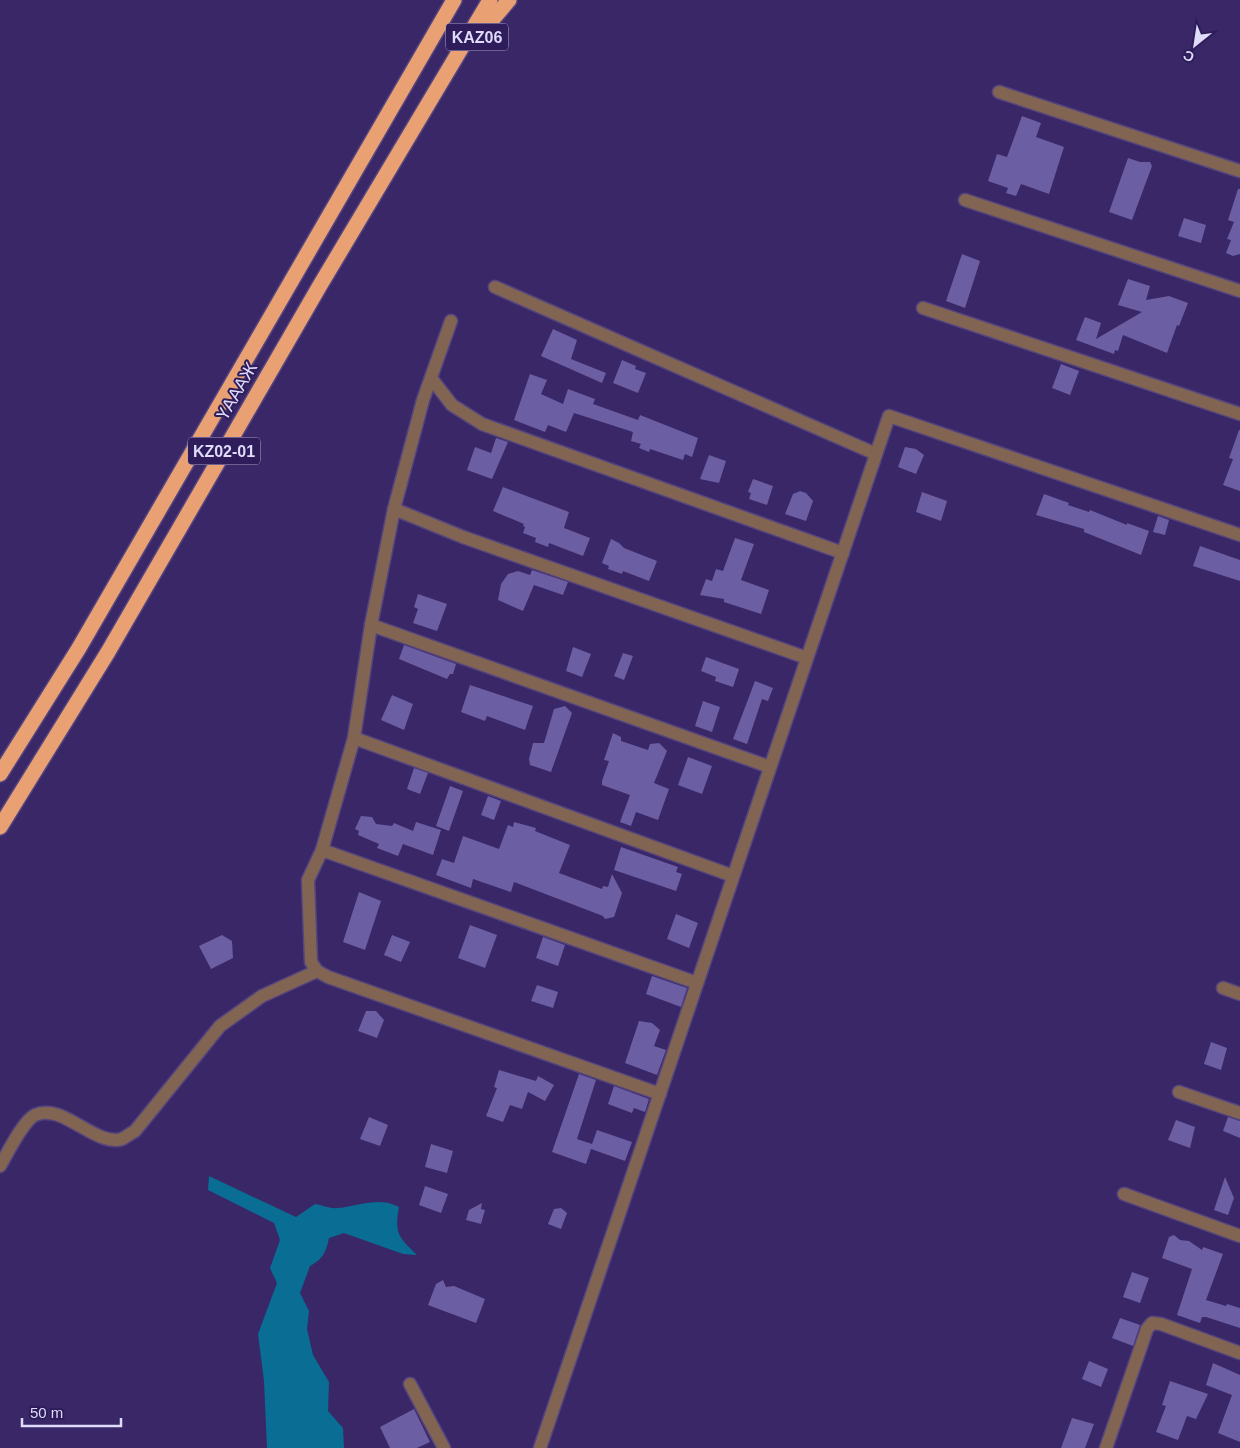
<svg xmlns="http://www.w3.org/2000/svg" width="1240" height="1448" viewBox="0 0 1240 1448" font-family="Helvetica,sans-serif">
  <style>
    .water { fill: #096d94 }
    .building { fill: #6c5ea2 }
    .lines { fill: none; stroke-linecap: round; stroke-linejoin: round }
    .minor-casing { stroke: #54447f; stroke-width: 15 }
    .highway-casing { stroke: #54447f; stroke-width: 18 }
    .minor { stroke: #826452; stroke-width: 12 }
    .highway { stroke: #e9a073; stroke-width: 15 }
    .labels { text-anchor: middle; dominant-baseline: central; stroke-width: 4; stroke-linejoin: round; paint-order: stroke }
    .shield { fill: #2f1d5b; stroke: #aaa2ca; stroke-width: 1 }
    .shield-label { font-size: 16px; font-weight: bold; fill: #dfdbfa }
    .street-label { font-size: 18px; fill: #dfdbfa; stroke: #2f1d5b }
  </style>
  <rect width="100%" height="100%" fill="#392767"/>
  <path class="water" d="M209,1176L296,1217L315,1204C322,1205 331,1209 338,1208C359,1206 379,1196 399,1207C394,1234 399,1237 417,1255L403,1254L344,1233L329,1238C326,1252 323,1259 310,1266L300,1293L309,1311L307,1329L313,1355L329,1382L328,1411L343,1428L344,1448H267L264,1381L258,1334L277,1283L270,1268L280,1240L274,1223L208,1190Z"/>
  <g class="building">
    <path d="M1022,116L1041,123L1036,137L1064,147L1049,194L1021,184L1016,196L1006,193L1008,188L988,181L997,154L1007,157Z"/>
    <path d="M1128,158L1140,162H1150L1152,166L1132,220L1109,212Z"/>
    <path d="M1238,189H1240V254L1233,256L1226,253L1231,240L1227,239L1234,222L1228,220Z"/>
    <path d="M1184,218L1206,225L1201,243L1178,236Z"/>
    <path d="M962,254L980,261L965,308L946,301Z"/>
    <path d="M1128,279L1150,286L1146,300L1169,296L1188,303L1179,326L1177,325L1167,353L1123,335L1118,351L1115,350L1114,354L1076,340L1085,317L1101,323L1096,339L1142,312L1118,305Z"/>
    <path d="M553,329L577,340L571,359L606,373L602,383L541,356Z"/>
    <path d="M622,360L636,366L635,369L646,373L638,393L613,383Z"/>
    <path d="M1061,364L1079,371L1070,395L1052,388Z"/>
    <path d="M530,374L547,380L541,394L563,404L568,389L595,399L593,404L638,420L640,415L698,438L692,457L685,454L683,460L650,449L649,452L639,448L641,444L631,441L633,432L574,413L566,432L548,425L545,432L514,420Z"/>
    <path d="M1239,430H1240V491L1223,485L1233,459L1229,458Z"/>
    <path d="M496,438L508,442L492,479L467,470L475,447L491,453Z"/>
    <path d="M905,447L916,449L924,455L916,474L898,467Z"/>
    <path d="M709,455L726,461L719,483L700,479Z"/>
    <path d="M753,479L773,486L767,505L749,499L751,493L748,492Z"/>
    <path d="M503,487L569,512L564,528L590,538L583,556L549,543L548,547L535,542L536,538L523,533L525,527L523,526L524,524L493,511Z"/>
    <path d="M800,491L806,493L813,501L806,521L785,514L793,494Z"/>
    <path d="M922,492L947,501L941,521L916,512Z"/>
    <path d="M1044,494L1069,503L1068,505L1089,512L1090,510L1127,525V523L1149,531L1141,555L1084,532V529L1036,515Z"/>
    <path d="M1158,516L1169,520L1165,535L1153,532Z"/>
    <path d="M735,538L754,544L741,580L769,590L761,614L724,602V599L700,595L706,579L712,581L716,569L723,571Z"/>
    <path d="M611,539L619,543L624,548L657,561L649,581L623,571L622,574L608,569L609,566L602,563Z"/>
    <path d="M1200,546L1240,560V581L1193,566Z"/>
    <path d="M532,570L568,582L563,595L534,585L523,611L498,600L501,584L508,574L518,571L530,575Z"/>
    <path d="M418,594L447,604L437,631L413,623L418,609L414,607Z"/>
    <path d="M404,645L456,664L453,674H450L447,679L399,659Z"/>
    <path d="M573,647L591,654L582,677L566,671Z"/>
    <path d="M623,653L633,656L624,680L614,676Z"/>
    <path d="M706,657L739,669L733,687L715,681L716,677L701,671Z"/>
    <path d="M755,681L773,688L768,701L762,699L747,744L733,739Z"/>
    <path d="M470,685L533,706L525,730L487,716L485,721L461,712Z"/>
    <path d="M392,695L413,704L404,730L381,720Z"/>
    <path d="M703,701L720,707L712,732L695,726Z"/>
    <path d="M565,706L572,713L551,772L530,765L529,759L533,743H544L554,709Z"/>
    <path d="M613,733L621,737V741L648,750L650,744L659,743L667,751L654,783L669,789L658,820L636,812L631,826L620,822L630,795L602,785V781L609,761L604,760Z"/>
    <path d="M688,757L712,766L702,794L678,785Z"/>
    <path d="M414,768L428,773L420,794L407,789Z"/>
    <path d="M450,786L463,791L449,831L436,826Z"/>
    <path d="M488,796L501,801L494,820L481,815Z"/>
    <path d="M361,816L372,817L376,824L392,826L394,823L413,831L416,822L441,830L433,855L403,844L398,856L377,848L379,844L358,835L359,831L355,829Z"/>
    <path d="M514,822L536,828L535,831L570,845L559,873L602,889L603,886L608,887L612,874L622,893L614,917L605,919L603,916L514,882L511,892L473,879L471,888L436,875L442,859L454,863L463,836L499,849L508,825L513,827Z"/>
    <path d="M621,847L678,867L676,872L682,874L676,891L614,870Z"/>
    <path d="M359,892L381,901L365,950L343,942Z"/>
    <path d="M676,914L698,923L689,948L667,939Z"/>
    <path d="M470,925L497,935L485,968L458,958Z"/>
    <path d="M222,935L232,941L233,958L211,969L199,946Z"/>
    <path d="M392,935L410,942L401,962L384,955Z"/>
    <path d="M543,937L565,945L558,966L536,958Z"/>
    <path d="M652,976L687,988L681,1007L646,994Z"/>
    <path d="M537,985L558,992L553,1008L531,1001Z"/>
    <path d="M366,1011H376L384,1020L377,1038L358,1031Z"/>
    <path d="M639,1021L652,1023L660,1030L654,1046L666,1050L657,1075L625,1063Z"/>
    <path d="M1211,1042L1227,1048L1221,1070L1204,1064Z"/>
    <path d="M499,1070L536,1081L538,1076L554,1085L545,1101L528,1092L522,1109L510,1105L503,1122L486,1116L497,1088L494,1087Z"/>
    <path d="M579,1074L596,1080L577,1139L592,1144L597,1130L632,1142L625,1161L591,1149L586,1164L552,1152Z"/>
    <path d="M614,1086L649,1099L645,1112L634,1108L632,1113L608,1104Z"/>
    <path d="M369,1117L388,1125L380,1146L360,1139Z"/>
    <path d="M1228,1117L1240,1121V1138L1223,1131Z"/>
    <path d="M1176,1120L1195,1127L1190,1148L1168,1140Z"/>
    <path d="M431,1144L453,1151L447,1173L425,1167Z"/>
    <path d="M1225,1177L1234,1198L1228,1215L1214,1210Z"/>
    <path d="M425,1186L448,1194L441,1213L419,1205Z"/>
    <path d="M482,1203L481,1209L485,1210L481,1224L466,1220L469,1210Z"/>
    <path d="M561,1208L567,1213L561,1229L548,1224L554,1209Z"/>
    <path d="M1174,1235L1180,1240L1189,1241L1202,1250L1203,1247L1223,1254L1206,1300L1226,1306L1227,1304L1240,1308V1328L1206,1317H1202L1200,1323L1177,1315L1192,1269L1162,1258L1169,1237Z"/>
    <path d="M1132,1272L1149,1278L1140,1303L1123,1297Z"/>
    <path d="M443,1280L446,1287L454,1286L485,1299L476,1323L428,1305L436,1284Z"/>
    <path d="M1120,1318L1140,1325L1133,1346L1112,1338Z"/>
    <path d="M1089,1361L1108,1369L1101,1387L1082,1379Z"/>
    <path d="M1213,1363L1240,1375V1442L1218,1433L1232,1395L1206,1385Z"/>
    <path d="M1170,1381L1208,1394L1196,1419L1187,1416L1178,1440L1156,1432L1166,1406L1162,1405Z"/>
    <path d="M414,1409L430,1442L417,1448H390L380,1427Z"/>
    <path d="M1072,1418L1094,1424L1085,1448H1061Z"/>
  </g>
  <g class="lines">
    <defs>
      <g id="minor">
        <path d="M999,92L1240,171"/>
        <path d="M965,200L1240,291"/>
        <path d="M495,287L876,454"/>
        <path d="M923,308L1240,414"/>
        <path d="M451,321L423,400L394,509L371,625L354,738L322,850L308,880L311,962L317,971L328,977L660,1094"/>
        <path d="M431,378L452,405L482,424L843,553"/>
        <path d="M394,509L463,537L807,658"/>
        <path d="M371,625L770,767"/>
        <path d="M354,738L733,876"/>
        <path d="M322,850L697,983"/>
        <path d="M1223,988L1240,994"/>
        <path d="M1179,1092L1240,1113"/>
        <path d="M0,1166C7,1154 23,1121 35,1115C62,1102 95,1147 122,1139C126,1137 131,1133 135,1131L220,1026L262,996L317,971"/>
        <path d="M1124,1194L1240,1236"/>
        <path d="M410,1384L444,1448"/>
        <path d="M540,1448L889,416L1240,535"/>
        <path d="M1106,1448L1147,1329L1152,1323L1161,1324L1240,1353"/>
      </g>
      <g id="highway">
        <path d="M474,41L509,0"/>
        <path d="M0,774L79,648L454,0"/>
        <path d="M0,827L108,652L319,287L490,0"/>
      </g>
    </defs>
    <use href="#minor" class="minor-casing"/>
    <use href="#highway" class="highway-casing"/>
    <use href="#minor" class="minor"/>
    <use href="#highway" class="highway"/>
  </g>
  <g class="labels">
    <g class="shield">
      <rect x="446" y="23.5" width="62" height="27" rx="4"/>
      <rect x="188" y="437.5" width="72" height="27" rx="4"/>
    </g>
    <g class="shield-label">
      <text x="477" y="37">KАZ06</text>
      <text x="224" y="451">KZ02-01</text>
    </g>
    <g class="street-label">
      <text transform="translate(237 391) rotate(-60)">ҮАААЖ</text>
    </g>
  </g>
  <g transform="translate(1195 45) rotate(210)" stroke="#2f1d5b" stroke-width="4" paint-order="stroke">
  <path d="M0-4L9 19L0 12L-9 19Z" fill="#dfdbfa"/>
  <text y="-8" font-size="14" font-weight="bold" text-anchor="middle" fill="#dfdbfa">С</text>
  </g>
  <path d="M22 1418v8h99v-8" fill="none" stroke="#dfdbfa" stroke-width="2.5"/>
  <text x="30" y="1418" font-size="15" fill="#dfdbfa" stroke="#2f1d5b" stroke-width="4" paint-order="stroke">50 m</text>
</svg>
